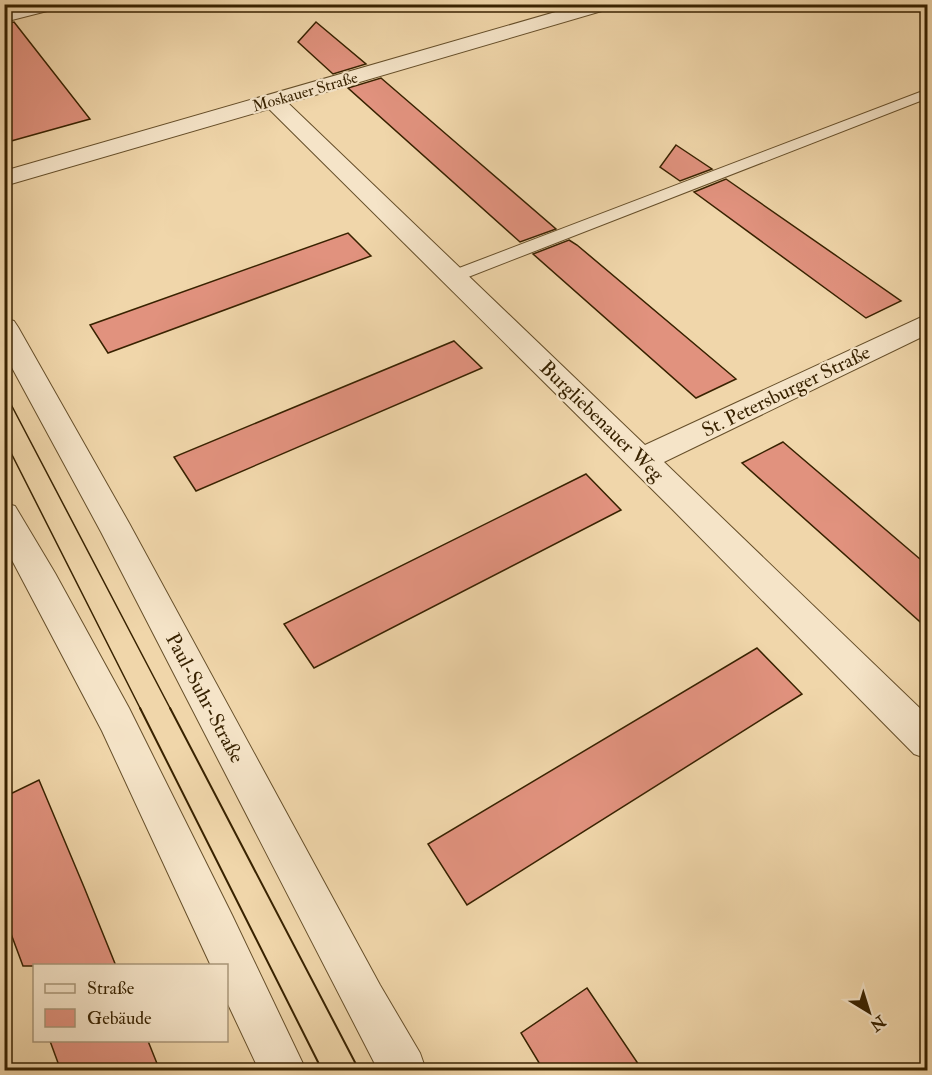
<svg xmlns="http://www.w3.org/2000/svg" width="932" height="1075" viewBox="0 0 932 1075" font-family="'IM FELL Double Pica',serif">
  <style>
    .building { fill: #e1927e; stroke: #382200; stroke-width: 1.5 }
    .lines { fill: none; stroke-linecap: round; stroke-linejoin: round }
    .service-casing { stroke: #664f2a; stroke-width: 2 }
    .minor-casing { stroke: #664f2a; stroke-width: 2 }
    .tertiary-casing { stroke: #664f2a; stroke-width: 2 }
    .service { fill: #f5e4c8; fill-rule: evenodd }
    .minor { fill: #f5e4c8; fill-rule: evenodd }
    .tertiary { fill: #f5e4c8; fill-rule: evenodd }
    .tram-far1 { stroke: #382200; stroke-width: 1.5 }
    .tram { stroke: #382200; stroke-width: 2 }
    .labels { text-anchor: middle; dominant-baseline: central; stroke-width: 4.5; stroke-linejoin: round; paint-order: stroke }
    .far-street-label { font-size: 16px; fill: #382200; stroke: #f5e4c8 }
    .street-label { font-size: 20px; fill: #382200; stroke: #f5e4c8 }
  </style>
  <rect width="100%" height="100%" fill="#f0d6aa"/>
  <filter id="stains"><feTurbulence type="fractalNoise" baseFrequency=".00333" numOctaves="4"/><feColorMatrix values="0 0 0 0 .2 0 0 0 0 .09 0 0 0 0 .02 0 0 0 .5 -.17"/></filter>
  <radialGradient id="worn" r=".72"><stop offset=".6" stop-color="#630" stop-opacity="0"/><stop offset="1" stop-color="#630" stop-opacity=".3"/></radialGradient>
  <g class="building">
    <path d="M14,22L90,119L4,143V24Z"/>
    <path d="M316,22L366,64L333,74L298,42Z"/>
    <path d="M381,78L461,147L556,229L520,242L348,88Z"/>
    <path d="M676,145L712,169L680,181L660,167Z"/>
    <path d="M726,179L841,259L901,301L866,318L694,192Z"/>
    <path d="M348,233L371,256L108,353L90,325Z"/>
    <path d="M569,240L577,245L736,379L696,398L533,254Z"/>
    <path d="M454,341L482,368L196,491L174,457Z"/>
    <path d="M783,442L927,565V628L742,463Z"/>
    <path d="M586,474L621,510L314,668L284,624Z"/>
    <path d="M757,648L802,694L467,905L428,844Z"/>
    <path d="M39,780L84,887L116,966H23L4,915V797Z"/>
    <path d="M587,988L643,1071H544L521,1033Z"/>
    <path d="M50,1041H148L160,1071H61Z"/>
  </g>
  <g class="lines">
    <defs>
      <path id="service" d="M928,89V98L458,281H446L444,277L446,273Z"/>
      <g id="minor">
        <path d="M27,4H61L59,8L4,22V10Z"/>
        <path d="M583,4H614L612,8L288,103L645,445L928,314V334L664,462L928,716V759L914,754L672,509L269,109L4,186V171Z"/>
      </g>
      <g id="tertiary">
        <path d="M4,318L14,321L18,327L129,523L380,985L420,1053L426,1070H378L101,532L4,353Z"/>
        <path d="M4,503L15,506L55,573L129,708L232,915L306,1070H259L226,1000V966H211L102,731L4,545Z"/>
      </g>
    </defs>
    <use href="#service" class="service-casing"/>
    <use href="#minor" class="minor-casing"/>
    <use href="#tertiary" class="tertiary-casing"/>
    <use href="#service" class="service"/>
    <use href="#minor" class="minor"/>
    <use href="#tertiary" class="tertiary"/>
    <g class="tram-far1">
      <path d="M4,391L171,710"/>
      <path d="M4,439L141,710"/>
    </g>
    <g class="tram">
      <path d="M140,708L322,1070"/>
      <path d="M170,708L359,1070"/>
    </g>
  </g>
  <g class="labels">
    <g class="far-street-label">
      <text transform="translate(305 92) rotate(-16)">Moskauer Straße</text>
    </g>
    <g class="street-label">
      <text transform="translate(786 391) rotate(-26)">St. Petersburger Straße</text>
      <text transform="translate(602 421) rotate(44)">Burgliebenauer Weg</text>
      <text transform="translate(205 698) rotate(62)">Paul-Suhr-Straße</text>
    </g>
  </g>
  <rect width="932" height="1075" fill="none" stroke="#f0d6aa" stroke-width="24"/>
  <rect x="6" y="6" width="920" height="1063" fill="none" stroke="#382200" stroke-width="3"/>
  <rect x="12" y="12" width="908" height="1051" fill="none" stroke="#382200" stroke-width="1.5"/>
  <rect x="33" y="964" width="195" height="78" fill="#f5e4c8" stroke="#a99678" stroke-width="1.5"/>
  <rect x="45" y="984" width="30" height="9" fill="#f5e4c8" stroke="#a99678" stroke-width="1.5"/>
  <text x="87" y="994" font-size="18" fill="#382200">Straße</text>
  <rect x="45" y="1009" width="30" height="18" fill="#e1927e" stroke="#a99678" stroke-width="1.5"/>
  <text x="87" y="1024" font-size="18" fill="#382200">Gebäude</text>
  <g transform="translate(869 1012) rotate(142)" stroke="#f5e4c8" stroke-width="4.5" paint-order="stroke">
  <path d="M0-4.5L10 22L0 15L-10 22Z" fill="#382200"/>
  <text y="-9" font-size="16" font-weight="bold" text-anchor="middle" fill="#382200">N</text>
  </g>
  <rect width="100%" height="100%" filter="url(#stains)"/>
  <rect width="100%" height="100%" fill="url(#worn)"/>
</svg>
